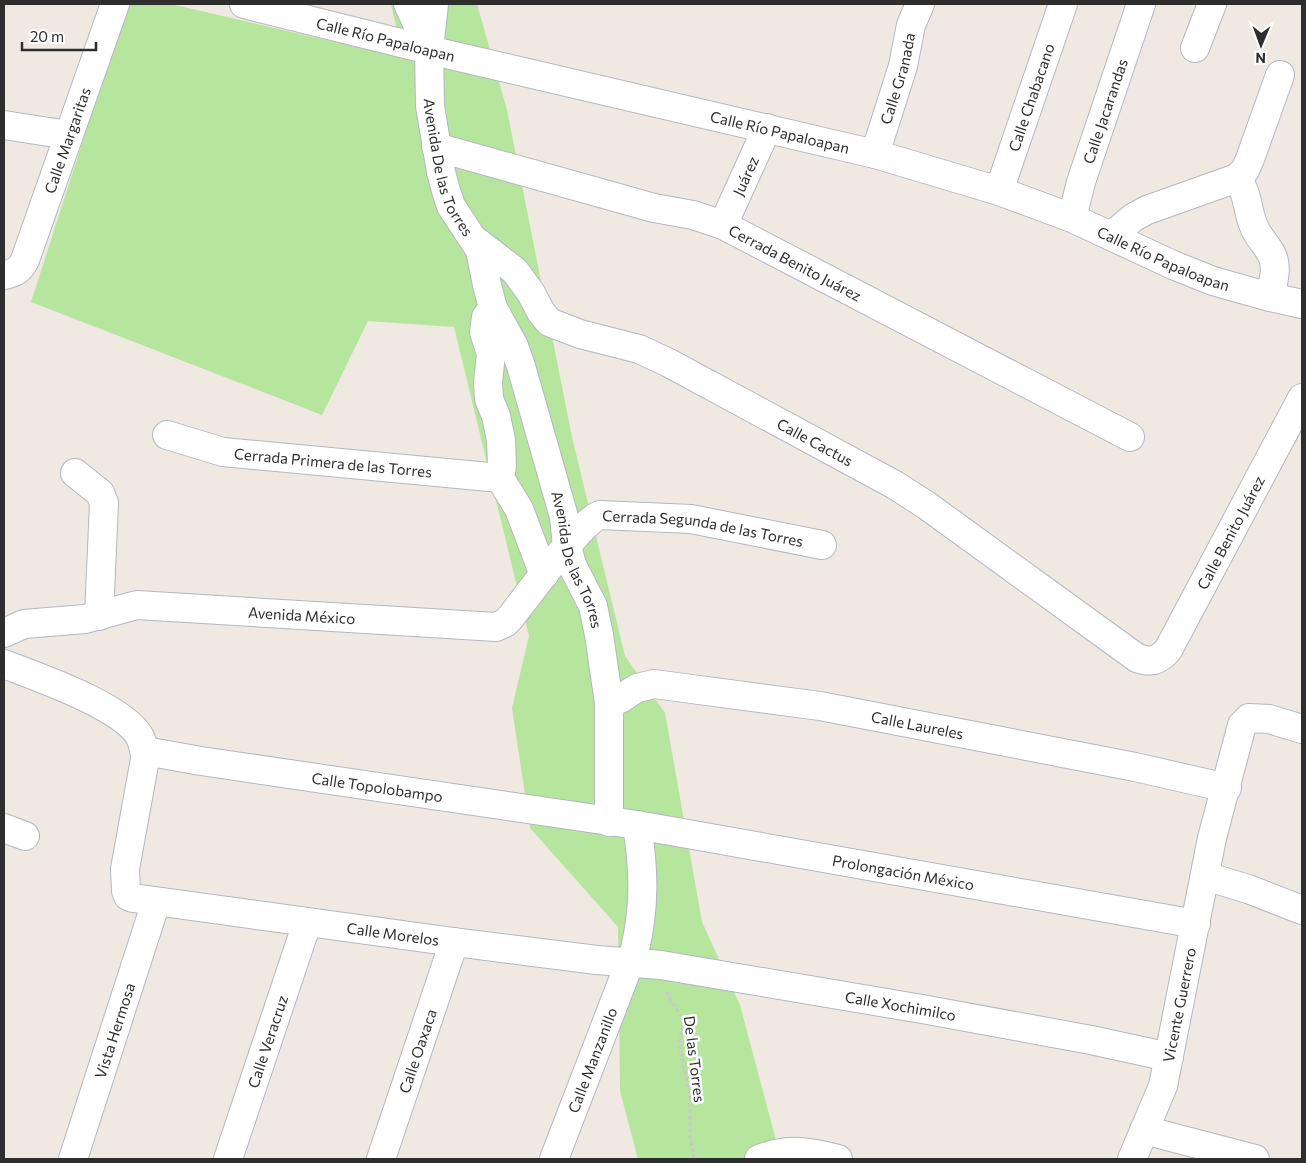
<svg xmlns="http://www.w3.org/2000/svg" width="1306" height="1163" viewBox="0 0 1306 1163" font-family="Commissioner,sans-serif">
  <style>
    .green { fill: #b6e59e }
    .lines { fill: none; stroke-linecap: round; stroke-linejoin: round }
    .minor-casing { stroke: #b4b7c1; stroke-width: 30 }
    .path { stroke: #c9c9c9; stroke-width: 3; stroke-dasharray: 4 2.5; stroke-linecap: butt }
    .minor { stroke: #fff; stroke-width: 28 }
    .labels { text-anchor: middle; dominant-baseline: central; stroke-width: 5; stroke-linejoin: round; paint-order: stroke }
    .street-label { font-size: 15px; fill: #2e2e2e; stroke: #fff }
  </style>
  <rect width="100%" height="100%" fill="#efe9e1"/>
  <path class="green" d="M127,4H171L403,58L391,4H477L507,110L572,437L625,656L665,713L702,922L740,1005L781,1159H638L620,1091L618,927L530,828L512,708L529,636L454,327L368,321L322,415L31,302Z"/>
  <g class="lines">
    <defs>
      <g id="minor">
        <path id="s1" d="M244,4L429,50L875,154L999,191L1072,218L1173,265L1213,281L1270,297L1302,304"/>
        <path id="s2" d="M408,4L429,50L430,106L441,172L446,191L451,206L480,250L487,285L493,308L514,346L521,366L564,517L567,546L572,565L593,606L599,635L609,703V822"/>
        <path d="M1195,48L1212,4"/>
        <path d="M429,50L434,4"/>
        <path d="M4,125L68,135"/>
        <path id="s3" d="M436,147L654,208L693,215L723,225L1130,437"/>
        <path id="s4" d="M875,154L903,66L911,25L920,4"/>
        <path d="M1237,178C1250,197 1246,210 1255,229C1259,238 1267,245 1272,255C1278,268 1273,283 1270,297"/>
        <path id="s5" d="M999,191L1063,4"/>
        <path id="s6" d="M1072,218L1081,182L1141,4"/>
        <path id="s7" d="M723,225L767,128"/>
        <path d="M1111,236L1134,217L1147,210L1237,178L1245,170L1250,159L1280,75"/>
        <path id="s8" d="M476,241L515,271L531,293L541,312L549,322L580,334L639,349L669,363L895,485L926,505L1137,658C1151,663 1158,661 1168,650L1302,398"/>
        <path id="s9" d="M4,275C15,273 20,270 25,260L115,4"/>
        <path d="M493,308L486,317L484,332L491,354L488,382L489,399L496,416L501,440L502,465L500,478L519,509L544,575"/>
        <path id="s10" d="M167,435L223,452L500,478"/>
        <path d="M75,473L100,493L104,503L99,616"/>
        <path id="s11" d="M4,633L24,624L85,619L137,605L496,627L505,623L511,617C524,600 585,517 600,515L691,519L822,545"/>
        <path id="s12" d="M4,664C37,677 123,706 140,737C143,744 145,752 145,759L125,869L126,891L128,896L133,898L454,942L597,960L661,965L922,1009L1091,1040L1169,1057"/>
        <path id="s13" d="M609,703L620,699L637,688L654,684L820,706L1135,767L1227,788"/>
        <path id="s14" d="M145,751L201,761L637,825L1196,924"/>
        <path d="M4,828L25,836"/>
        <path d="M1205,876L1248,889L1302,910"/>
        <path d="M1144,1130L1255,1159"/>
        <path id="s15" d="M73,1159L156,902"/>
        <path id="s16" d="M228,1159L307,923"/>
        <path id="s17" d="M381,1159L454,942"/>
        <path id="s18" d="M554,1159L635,949C645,906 644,869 637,825"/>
        <path d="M759,1159C788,1148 809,1151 838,1159"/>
        <path id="s19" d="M1132,1159L1163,1086L1212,838L1242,725L1249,718L1269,719L1302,729"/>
      </g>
    </defs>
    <use href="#minor" class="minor-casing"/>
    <path class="path" d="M666,992L682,1018L683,1026L679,1043L690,1096V1136L694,1159"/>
    <use href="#minor" class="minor"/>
  </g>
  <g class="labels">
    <g class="street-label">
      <text stroke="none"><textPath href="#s1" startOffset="146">Calle Río Papaloapan</textPath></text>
      <text stroke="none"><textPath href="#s4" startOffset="79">Calle Granada</textPath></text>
      <text stroke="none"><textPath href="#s5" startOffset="99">Calle Chabacano</textPath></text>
      <text stroke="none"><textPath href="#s6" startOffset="112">Calle Jacarandas</textPath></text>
      <text stroke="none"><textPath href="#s1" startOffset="551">Calle Río Papaloapan</textPath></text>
      <text stroke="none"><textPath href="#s9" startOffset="154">Calle Margaritas</textPath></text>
      <text stroke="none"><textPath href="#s2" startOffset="171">Avenida De las Torres</textPath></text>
      <text stroke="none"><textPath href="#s7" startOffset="54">Juárez</textPath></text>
      <text stroke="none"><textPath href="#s1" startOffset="956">Calle Río Papaloapan</textPath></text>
      <text stroke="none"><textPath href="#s3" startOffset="379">Cerrada Benito Juárez</textPath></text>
      <text stroke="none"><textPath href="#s8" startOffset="404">Calle Cactus</textPath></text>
      <text stroke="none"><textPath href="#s10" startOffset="169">Cerrada Primera de las Torres</textPath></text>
      <text stroke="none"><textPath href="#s11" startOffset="755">Cerrada Segunda de las Torres</textPath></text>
      <text stroke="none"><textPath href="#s8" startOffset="960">Calle Benito Juárez</textPath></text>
      <text stroke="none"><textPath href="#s2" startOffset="588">Avenida De las Torres</textPath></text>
      <text stroke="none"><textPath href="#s11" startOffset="302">Avenida México</textPath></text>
      <text stroke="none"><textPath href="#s13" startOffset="316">Calle Laureles</textPath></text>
      <text stroke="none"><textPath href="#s14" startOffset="235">Calle Topolobampo</textPath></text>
      <text stroke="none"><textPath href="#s14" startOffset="768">Prolongación México</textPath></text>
      <text stroke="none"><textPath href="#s12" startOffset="586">Calle Morelos</textPath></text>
      <text stroke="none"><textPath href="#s19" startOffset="162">Vicente Guerrero</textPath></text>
      <text stroke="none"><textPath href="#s12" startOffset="1099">Calle Xochimilco</textPath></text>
      <text stroke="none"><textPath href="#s15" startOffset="135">Vista Hermosa</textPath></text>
      <text stroke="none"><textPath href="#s16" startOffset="124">Calle Veracruz</textPath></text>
      <text stroke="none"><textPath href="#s17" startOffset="114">Calle Oaxaca</textPath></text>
      <text transform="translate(695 1059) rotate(83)">De las Torres</text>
      <text stroke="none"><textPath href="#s18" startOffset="106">Calle Manzanillo</textPath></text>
    </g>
  </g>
  <rect width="1306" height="1163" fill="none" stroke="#2e2e2e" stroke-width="10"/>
  <g transform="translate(1261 45) rotate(181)" stroke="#ffffff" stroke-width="4" paint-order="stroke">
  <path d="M0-4L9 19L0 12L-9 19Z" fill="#2e2e2e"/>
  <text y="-8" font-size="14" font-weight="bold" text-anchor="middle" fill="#2e2e2e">N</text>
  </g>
  <path d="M22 42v8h74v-8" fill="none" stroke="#2e2e2e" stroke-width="2.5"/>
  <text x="30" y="42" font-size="15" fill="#2e2e2e" stroke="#ffffff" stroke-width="4" paint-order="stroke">20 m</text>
</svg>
